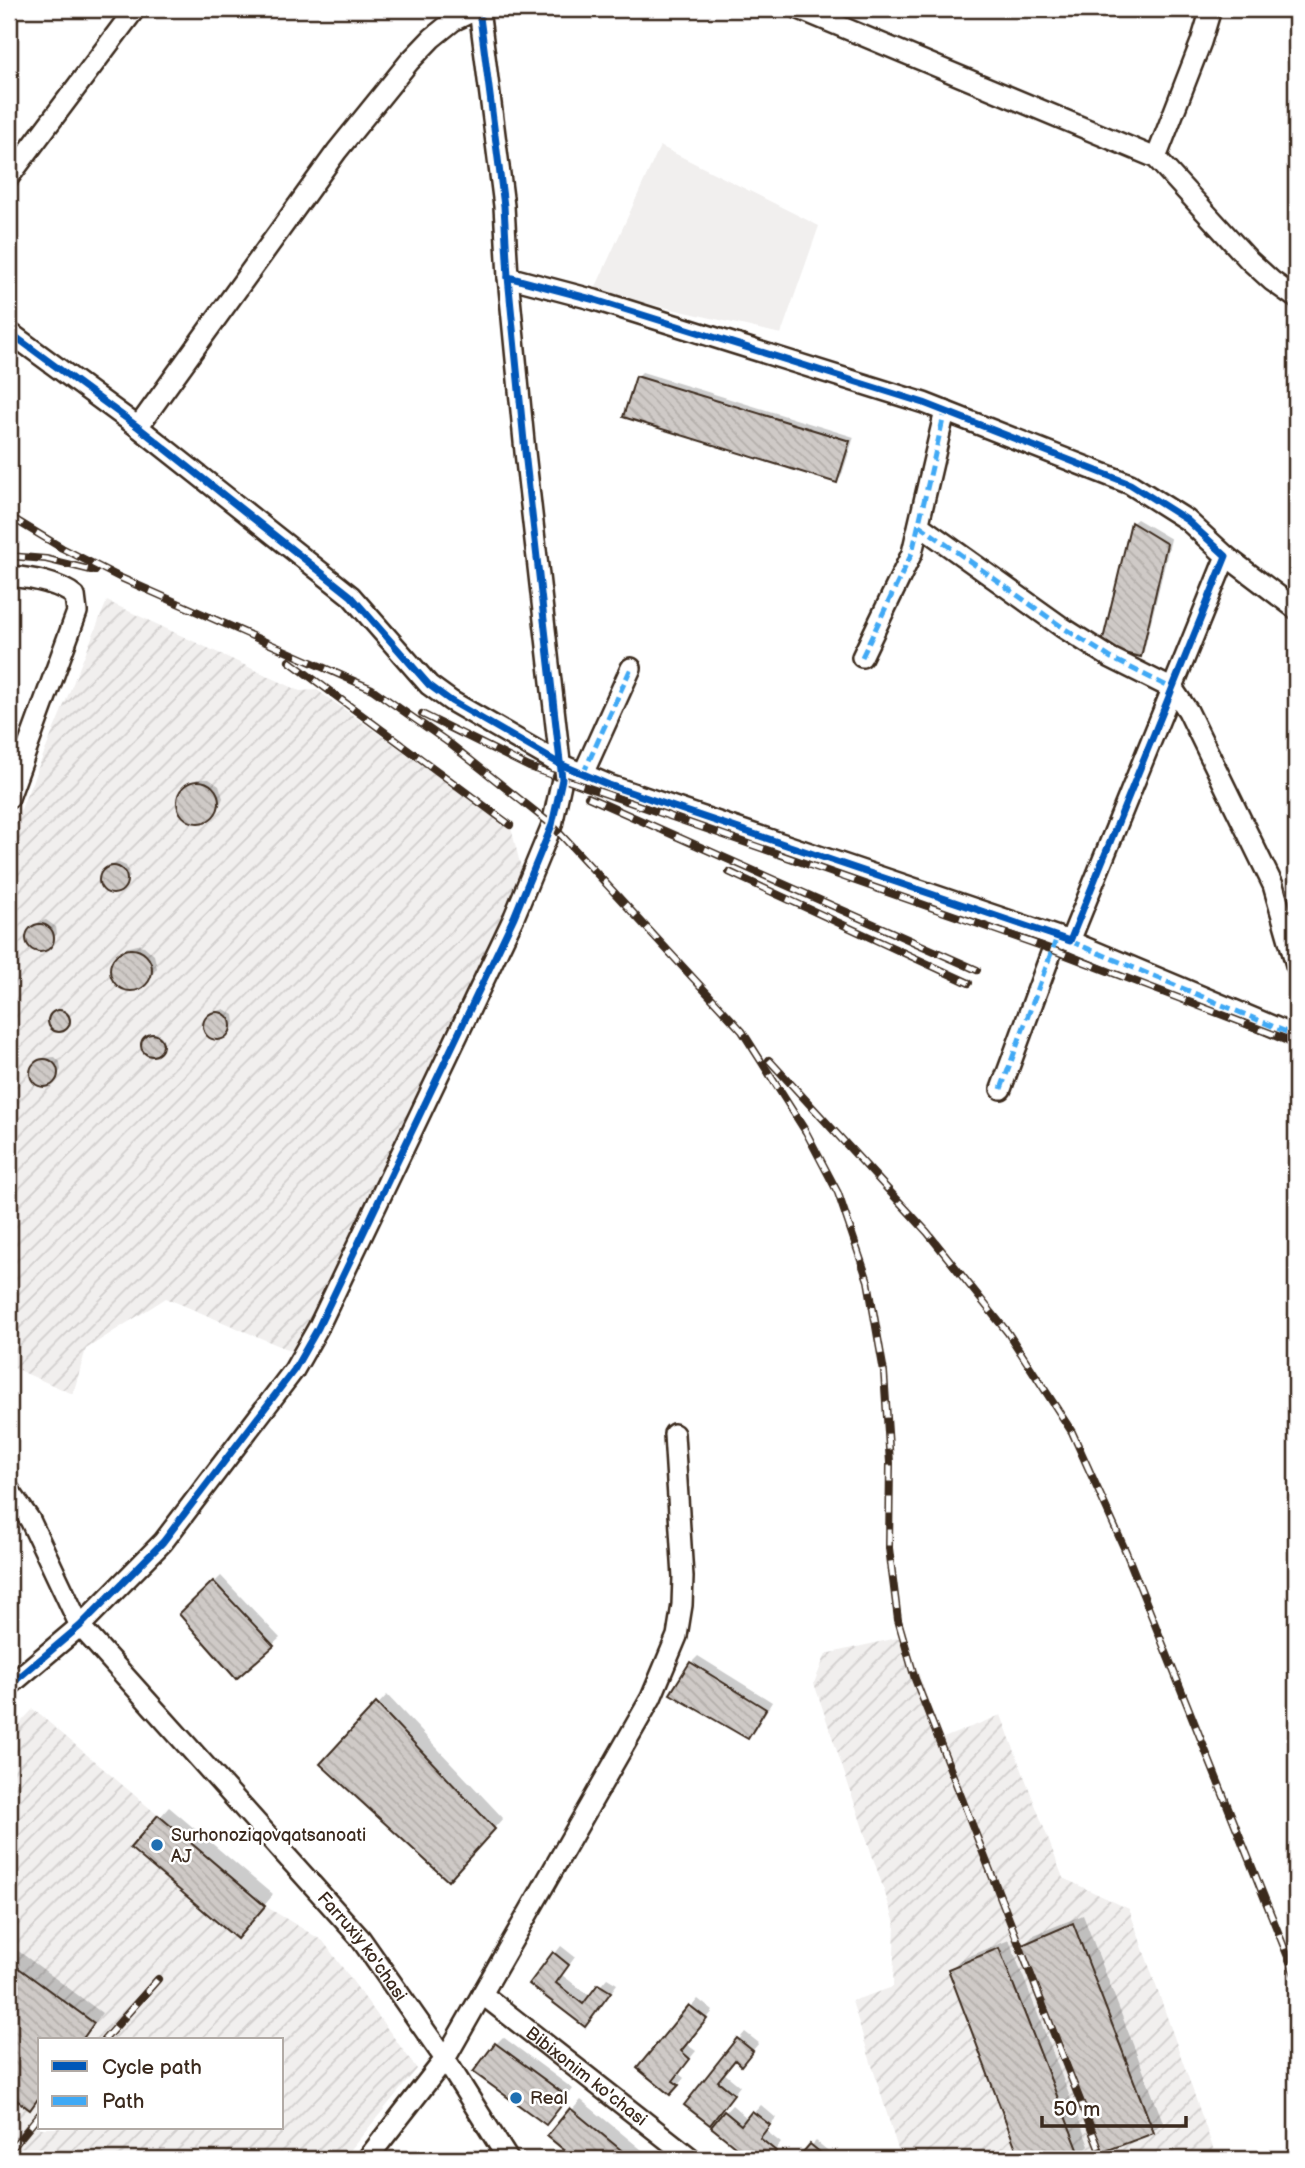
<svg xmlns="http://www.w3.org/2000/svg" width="1305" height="2168" viewBox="0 0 1305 2168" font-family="'Balsamiq Sans',sans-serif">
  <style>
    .built { fill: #f1efee }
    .industrial { fill: url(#industrial-furrows); fill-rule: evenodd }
    .shadow { fill: #0003 }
    .building { fill: url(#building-back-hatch); stroke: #3b2a1e; stroke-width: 2 }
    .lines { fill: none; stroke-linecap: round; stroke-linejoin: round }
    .minor-casing { stroke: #3b2a1e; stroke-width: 24 }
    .minor { stroke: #fff; stroke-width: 19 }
    .rail-casing { stroke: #3b2a1e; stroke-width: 8 }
    .rail { stroke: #fff; stroke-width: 5; stroke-dasharray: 16; stroke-linecap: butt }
    .quiet { stroke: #3fa9f5; stroke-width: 5; stroke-dasharray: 10 5; stroke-linecap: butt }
    .cycleway-casing { stroke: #fff; stroke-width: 11 }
    .cycleway { stroke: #0057b8; stroke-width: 7 }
    .poi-dot { fill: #1f6fb2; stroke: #fff; stroke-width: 2.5 }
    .labels { text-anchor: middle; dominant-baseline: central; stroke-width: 5; stroke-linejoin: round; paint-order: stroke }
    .poi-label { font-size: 18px; fill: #3b2a1e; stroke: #fff; text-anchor: start }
    .street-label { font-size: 18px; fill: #3b2a1e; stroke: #fff }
  </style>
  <defs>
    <pattern id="industrial-furrows" width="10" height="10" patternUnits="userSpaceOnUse" patternTransform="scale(1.75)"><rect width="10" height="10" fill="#f1efee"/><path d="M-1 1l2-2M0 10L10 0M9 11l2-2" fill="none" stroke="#d0cdcc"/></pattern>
    <pattern id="building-back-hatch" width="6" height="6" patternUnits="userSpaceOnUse" patternTransform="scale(1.75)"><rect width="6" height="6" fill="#cfcac7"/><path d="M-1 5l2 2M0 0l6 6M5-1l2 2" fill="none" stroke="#b3aeaa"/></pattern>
  </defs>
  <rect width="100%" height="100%" fill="#fff"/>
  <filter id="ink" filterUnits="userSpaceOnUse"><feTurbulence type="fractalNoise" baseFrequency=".0143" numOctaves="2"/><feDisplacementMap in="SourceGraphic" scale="14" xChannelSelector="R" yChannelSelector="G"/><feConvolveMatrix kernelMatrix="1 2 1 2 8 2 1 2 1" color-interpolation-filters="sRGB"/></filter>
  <g filter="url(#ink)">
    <path class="built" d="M660,146L819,226L781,334L594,291Z"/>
    <g class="industrial">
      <path d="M107,601L300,691L317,690L511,828L524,879L296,1353L166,1298L86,1349L73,1394L9,1366V838Z"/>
      <path d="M906,1636L941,1739L1001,1715L1063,1878L1129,1909L1217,2159H901L852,2001L893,1987L895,1923L814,1683L826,1654Z"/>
      <path d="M33,1709L265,1906L323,1941L417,2069L343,2159H9V1735ZM40,2040H282V2128H40Z"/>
    </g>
    <g class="shadow">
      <path d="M642,372L854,437L841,477L837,481L625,416L638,376Z"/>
      <path d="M1137,519L1171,539L1144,651L1140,656L1103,647L1132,523Z"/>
      <path d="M197,779H209L219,786L223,798L218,810L202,821L196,822L184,816L178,805L181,792Z"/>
      <path d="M119,863L126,866L130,877L117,892H109L103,888L101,876L111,865Z"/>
      <path d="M46,920L56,927L57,934L44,949H37L30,945L28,933L39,922Z"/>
      <path d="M138,945L144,946L154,955L157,968L145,985L132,990L125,989L115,981L113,976V963L125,948Z"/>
      <path d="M224,1009L234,1015L235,1023L222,1037L214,1038L208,1034L205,1026L213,1013Z"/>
      <circle cx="61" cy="1020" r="10"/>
      <circle cx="154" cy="1043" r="10"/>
      <path d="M55,1057L60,1062L61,1070L52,1082L41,1085L32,1077L33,1069L43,1058Z"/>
      <path d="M221,1576L280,1638L236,1677L182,1614Z"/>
      <path d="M698,1656L772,1702L755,1730L748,1737L691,1663Z"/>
      <path d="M387,1695L503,1818L458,1869L322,1763Z"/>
      <path d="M169,1807L273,1895L246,1927L160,1817Z"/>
      <path d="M1083,1915L1163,2122L1153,2131L1024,1945L1034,1935Z"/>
      <path d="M1009,1940L1089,2146L1080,2156L1070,2159H1022L950,1970L960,1960Z"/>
      <path d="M561,1946L575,1957L562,1975L591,1997L607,1978L617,1984L592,2018L531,1984Z"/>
      <path d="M13,1947L102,2013L82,2040H40V2097L30,2107L9,2092V1951Z"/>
      <path d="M698,1999L713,2011L686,2044L696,2051L678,2073L684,2078L677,2086L640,2068Z"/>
      <path d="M745,2032L759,2043L748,2056L736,2059L724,2073L740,2086L717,2115L687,2104Z"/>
      <path d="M503,2037L573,2089L546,2123L496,2044Z"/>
      <path d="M581,2100L653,2159H578L550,2135Z"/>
      <path d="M732,2105L748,2119L761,2105L776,2118L765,2130L781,2143L768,2159H754L713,2126Z"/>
      <path d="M816,2141L838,2159H799Z"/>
    </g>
    <g class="building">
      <path d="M636,376L850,441L837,483L623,417Z"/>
      <path d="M1131,522L1167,544L1141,657L1101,648Z"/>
      <circle cx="198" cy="802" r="21"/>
      <circle cx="113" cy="880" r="14"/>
      <circle cx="40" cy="938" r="14"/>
      <circle cx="131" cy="970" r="21"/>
      <circle cx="59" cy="1021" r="11"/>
      <circle cx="217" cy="1026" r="14"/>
      <circle cx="152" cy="1045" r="11"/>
      <circle cx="44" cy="1073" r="14"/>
      <path d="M213,1581L274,1646L236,1679L179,1614Z"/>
      <path d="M690,1662L766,1709L748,1739L670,1694Z"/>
      <path d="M376,1703L495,1829L448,1881L320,1764Z"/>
      <path d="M158,1815L265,1906L237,1939L130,1848Z"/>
      <path d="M1073,1923L1154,2133L1103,2152L1022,1945Z"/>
      <path d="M999,1948L1081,2157L1020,2159L948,1969Z"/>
      <path d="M553,1952L569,1965L556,1983L583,2004L598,1984L611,1992L585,2027L529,1984Z"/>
      <path d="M9,1961L94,2023L82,2040H40V2096L30,2110L9,2094Z"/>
      <path d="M689,2005L707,2019L681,2051L690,2059L673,2081L679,2085L670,2095L637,2068Z"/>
      <path d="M737,2038L753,2051L741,2066L735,2060L718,2081L734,2094L710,2125L684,2105Z"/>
      <path d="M495,2043L568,2097L546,2125L473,2072Z"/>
      <path d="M570,2108L632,2159H575L547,2136Z"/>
      <path d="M724,2111L741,2125L752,2111L770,2125L760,2138L776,2151L769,2159H751L711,2127Z"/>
      <path d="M810,2144L828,2159H797Z"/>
    </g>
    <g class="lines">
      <defs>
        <g id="minor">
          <path d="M799,9L1156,158L1249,260L1272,281L1296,298"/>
          <path d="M1156,158L1201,42L1211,9"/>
          <path d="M9,177L135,9"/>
          <path d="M9,332L138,427L351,596L429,685L451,701L560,764L609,785L1070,941L1226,556L1187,520L1130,484L924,403L595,300L508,277"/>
          <path d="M138,427L337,151L409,62L432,38L453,21L478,9"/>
          <path d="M919,525L1062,627L1111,658L1173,689L1188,711L1273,885L1296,965"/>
          <path d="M1226,556L1296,609"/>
          <path d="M9,576C31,578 58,582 75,596L77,612L9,798"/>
          <path d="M862,657L912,553L945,411"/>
          <path d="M583,774L631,668"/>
          <path d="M1070,941L1296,1036"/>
          <path d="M1001,1089L1057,937"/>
          <path id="s1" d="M9,1490L30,1520L80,1626L360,1938L445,2059L508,2159"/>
          <path d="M9,1686L80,1626L163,1542L294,1370L318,1328L514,917L552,825L562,779L525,452L508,277L504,206L479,9"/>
          <path id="s2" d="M482,1994L692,2159"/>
          <path d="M367,2159L445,2059L651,1698L677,1636L682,1605L683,1577L674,1434"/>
        </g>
      </defs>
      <use href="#minor" class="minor-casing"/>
      <use href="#minor" class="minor"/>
      <defs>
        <g id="rail">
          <path d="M9,516L62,548L121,578L372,689L449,743L552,825L742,1031L806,1132L838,1193L868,1281L884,1372L890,1463L889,1548L898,1620L915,1679L1103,2159"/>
          <path d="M9,556L46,559L95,571"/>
          <path d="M289,661L510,825"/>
          <path d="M422,714L529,767L1053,950L1296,1043"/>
          <path d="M588,797L977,970"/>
          <path d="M729,872L969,983"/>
          <path d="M769,1060L927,1232L1008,1333L1072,1432L1126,1552L1296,1977"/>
          <path d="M104,2040L158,1979"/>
          <path d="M9,2152L40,2114"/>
        </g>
      </defs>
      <use href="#rail" class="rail-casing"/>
      <use href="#rail" class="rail"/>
      <g class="quiet">
        <path d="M919,525L1062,627L1111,658L1173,689"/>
        <path d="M862,657L912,553L945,411"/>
        <path d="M583,774L631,668"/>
        <path d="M1070,941L1296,1036"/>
        <path d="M1001,1089L1057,937"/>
      </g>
      <defs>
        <g id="cycleway">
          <path d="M9,332L138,427L351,596L429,685L451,701L560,764L609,785L1070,941L1226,556L1187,520L1130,484L924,403L595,300L508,277"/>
          <path d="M9,1686L80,1626L163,1542L294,1370L318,1328L514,917L552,825L562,779L525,452L508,277L504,206L479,9"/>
        </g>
      </defs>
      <use href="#cycleway" class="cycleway-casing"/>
      <use href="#cycleway" class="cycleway"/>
    </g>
  </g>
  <g class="poi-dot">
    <circle cx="157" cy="1845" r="7"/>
    <circle cx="516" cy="2098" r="7"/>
  </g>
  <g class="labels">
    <g class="poi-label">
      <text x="171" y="1835">Surhonoziqovqatsanoati<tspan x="171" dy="21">AJ</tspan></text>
      <text x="530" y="2098">Real</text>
    </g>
    <g class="street-label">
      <text stroke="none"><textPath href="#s1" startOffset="581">Farruxiy ko'chasi</textPath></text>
      <text stroke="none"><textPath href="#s2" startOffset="133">Bibixonim ko'chasi</textPath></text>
    </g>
  </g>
  <rect width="1305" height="2168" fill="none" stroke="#fff" stroke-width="35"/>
  <rect x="18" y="18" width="1270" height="2133" fill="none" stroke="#3b2a1e" stroke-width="2.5" filter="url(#ink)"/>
  <rect x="38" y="2038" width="245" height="91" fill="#ffffff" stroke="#b1aaa5" stroke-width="2"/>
  <rect x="52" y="2061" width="35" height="10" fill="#0057b8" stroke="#b1aaa5" stroke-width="2"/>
  <text x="102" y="2074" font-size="21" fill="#3b2a1e">Cycle path</text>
  <rect x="52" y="2096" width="35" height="10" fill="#3fa9f5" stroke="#b1aaa5" stroke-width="2"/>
  <text x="102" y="2108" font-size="21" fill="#3b2a1e">Path</text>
  <path d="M1042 2116v10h144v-10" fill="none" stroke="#3b2a1e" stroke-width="3.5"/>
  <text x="1053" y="2116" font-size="21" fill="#3b2a1e" stroke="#ffffff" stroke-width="5" paint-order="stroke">50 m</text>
</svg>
